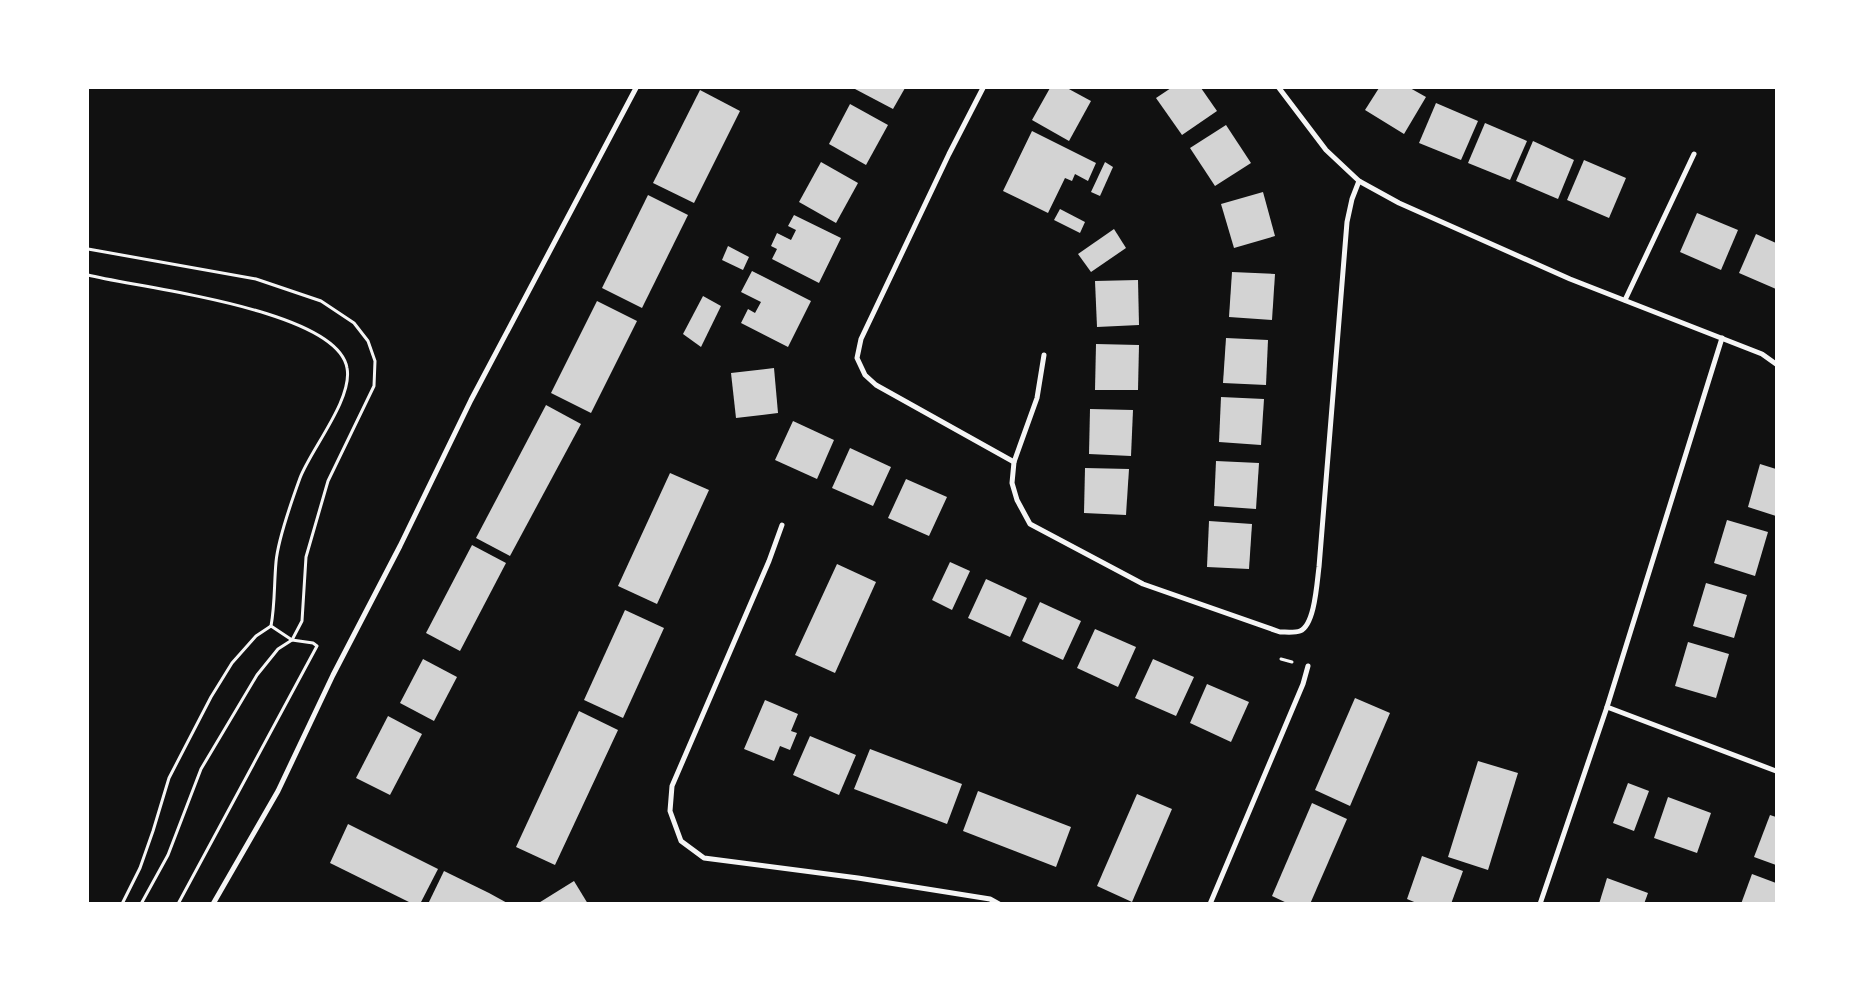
<svg xmlns="http://www.w3.org/2000/svg" width="1864" height="991" viewBox="0 0 1864 991" font-family="'Noto Sans',sans-serif">
  <style>
    .building { fill: #d3d3d3 }
    .lines { fill: none; stroke-linecap: round; stroke-linejoin: round }
    .path { stroke: #f5f5f5; stroke-width: 3 }
    .minor { stroke: #f5f5f5; stroke-width: 5 }
  </style>
  <rect width="100%" height="100%" fill="#111"/>
  <g class="building">
    <path d="M856,88H905L893,109L855,89Z"/>
    <path d="M1050,88H1067L1091,101L1069,141L1032,120Z"/>
    <path d="M1171,88H1201L1217,111L1182,135L1156,98Z"/>
    <path d="M1379,88H1410L1426,97L1404,134L1365,110Z"/>
    <path d="M700,90L740,111L694,203L653,183Z"/>
    <path d="M1436,103L1478,121L1461,160L1419,143Z"/>
    <path d="M850,104L888,125L866,165L829,144Z"/>
    <path d="M1485,123L1527,141L1510,180L1468,163Z"/>
    <path d="M1226,125L1251,163L1215,186L1190,148Z"/>
    <path d="M1032,131L1096,163L1088,181L1075,174L1072,181L1065,178L1048,213L1003,191Z"/>
    <path d="M1533,141L1574,160L1558,199L1516,181Z"/>
    <path d="M1584,160L1626,178L1609,218L1567,200Z"/>
    <path d="M821,162L858,183L836,223L799,202Z"/>
    <path d="M1105,162L1113,167L1100,196L1091,192Z"/>
    <path d="M1263,192L1275,236L1234,248L1221,204Z"/>
    <path d="M648,195L688,215L642,308L602,288Z"/>
    <path d="M1060,209L1085,222L1080,233L1054,220Z"/>
    <path d="M1697,213L1738,230L1721,270L1680,252Z"/>
    <path d="M794,215L841,238L819,283L772,259L777,249L771,246L777,233L791,240L796,230L788,226Z"/>
    <path d="M1114,229L1126,248L1091,272L1078,254Z"/>
    <path d="M1756,234L1776,243V289L1739,273Z"/>
    <path d="M728,246L749,257L743,270L722,260Z"/>
    <path d="M752,271L811,301L788,347L741,323L748,309L755,313L761,302L741,292Z"/>
    <path d="M1232,272L1275,274L1272,320L1229,317Z"/>
    <path d="M1138,280L1139,325L1097,327L1095,281Z"/>
    <path d="M703,296L721,306L701,347L683,334Z"/>
    <path d="M597,301L637,321L591,413L551,393Z"/>
    <path d="M1226,338L1268,340L1266,385L1223,383Z"/>
    <path d="M1096,344L1139,345L1138,390H1095Z"/>
    <path d="M774,368L778,413L736,418L731,373Z"/>
    <path d="M1221,397L1264,399L1261,445L1219,442Z"/>
    <path d="M546,405L581,424L510,556L476,538Z"/>
    <path d="M1090,409L1133,410L1131,456L1089,454Z"/>
    <path d="M793,421L834,440L817,479L775,460Z"/>
    <path d="M850,448L891,467L873,506L832,488Z"/>
    <path d="M1216,461L1259,463L1256,509L1214,506Z"/>
    <path d="M1760,464L1776,469V516L1748,507Z"/>
    <path d="M1085,468L1129,469L1126,515L1084,513Z"/>
    <path d="M670,473L709,490L657,604L618,586Z"/>
    <path d="M906,479L947,497L929,536L888,518Z"/>
    <path d="M1727,520L1768,532L1755,576L1714,563Z"/>
    <path d="M1209,521L1252,524L1249,569L1207,567Z"/>
    <path d="M472,545L506,563L460,651L426,633Z"/>
    <path d="M950,562L970,571L952,610L932,600Z"/>
    <path d="M837,564L876,582L835,673L795,655Z"/>
    <path d="M986,579L1027,598L1010,637L968,618Z"/>
    <path d="M1706,583L1747,595L1734,638L1693,626Z"/>
    <path d="M1040,602L1081,621L1063,660L1022,641Z"/>
    <path d="M625,610L664,628L623,718L584,700Z"/>
    <path d="M1095,629L1136,647L1118,687L1077,668Z"/>
    <path d="M1688,642L1729,654L1716,698L1675,686Z"/>
    <path d="M423,659L457,677L434,721L400,703Z"/>
    <path d="M1153,659L1194,677L1176,716L1135,698Z"/>
    <path d="M1207,684L1249,702L1231,742L1190,723Z"/>
    <path d="M1355,698L1390,713L1350,806L1315,790Z"/>
    <path d="M765,700L798,714L791,731L797,733L790,750L780,746L774,761L744,749Z"/>
    <path d="M579,711L618,730L555,865L516,847Z"/>
    <path d="M388,716L422,734L390,795L356,778Z"/>
    <path d="M810,736L856,755L839,795L793,775Z"/>
    <path d="M870,749L962,784L947,824L854,789Z"/>
    <path d="M1478,761L1518,773L1488,870L1448,857Z"/>
    <path d="M1628,783L1649,791L1634,831L1613,823Z"/>
    <path d="M978,791L1071,827L1056,867L963,831Z"/>
    <path d="M1137,794L1172,809L1132,902L1097,886Z"/>
    <path d="M1668,797L1711,813L1697,853L1654,838Z"/>
    <path d="M1312,803L1347,819L1310,904H1289L1272,896Z"/>
    <path d="M1770,815L1776,817V865L1754,857Z"/>
    <path d="M348,824L438,869L420,904H413L330,863Z"/>
    <path d="M1422,856L1463,871L1451,904H1419L1407,899Z"/>
    <path d="M444,871L489,893L509,904H428Z"/>
    <path d="M1752,874L1776,883V904H1741Z"/>
    <path d="M1607,878L1648,893L1644,904H1599Z"/>
    <path d="M574,881L588,904H537Z"/>
  </g>
  <g class="lines">
    <g class="path">
      <path d="M88,249L256,279L321,301L354,323L368,341L375,361L374,386L328,481L306,557L302,621L292,640L278,649L257,675L201,769L168,855L141,904"/>
      <path d="M88,275C139,288 337,309 347,368C353,399 311,449 300,478C292,500 278,539 276,562C274,584 275,605 271,626L292,640L313,643L317,646L178,904"/>
      <path d="M1281,659L1292,662"/>
      <path d="M122,904L140,868L153,831L169,778L211,697L232,663L256,636L271,626"/>
    </g>
    <g class="minor">
      <path d="M983,88L949,154L861,339L857,358L865,375L876,385L1014,462L1012,483L1017,500L1030,524L1143,584L1280,632C1286,632 1295,633 1300,631C1315,625 1317,581 1319,567L1347,222L1352,199L1359,181"/>
      <path d="M1279,88L1326,150L1359,181L1399,203L1570,279L1762,354L1776,364"/>
      <path d="M1625,300L1694,154"/>
      <path d="M1014,462L1037,398L1044,355"/>
      <path d="M782,525L769,561L672,786L670,811L681,841L704,858L858,878L990,899L999,904"/>
      <path d="M1607,707L1776,771"/>
      <path d="M213,904L278,791L333,675L400,546L471,400L636,88"/>
      <path d="M1210,904L1303,684L1308,666"/>
      <path d="M1540,904L1607,707L1722,338"/>
    </g>
  </g>
  <rect width="1864" height="991" fill="none" stroke="#ffffff" stroke-width="178"/>
</svg>
